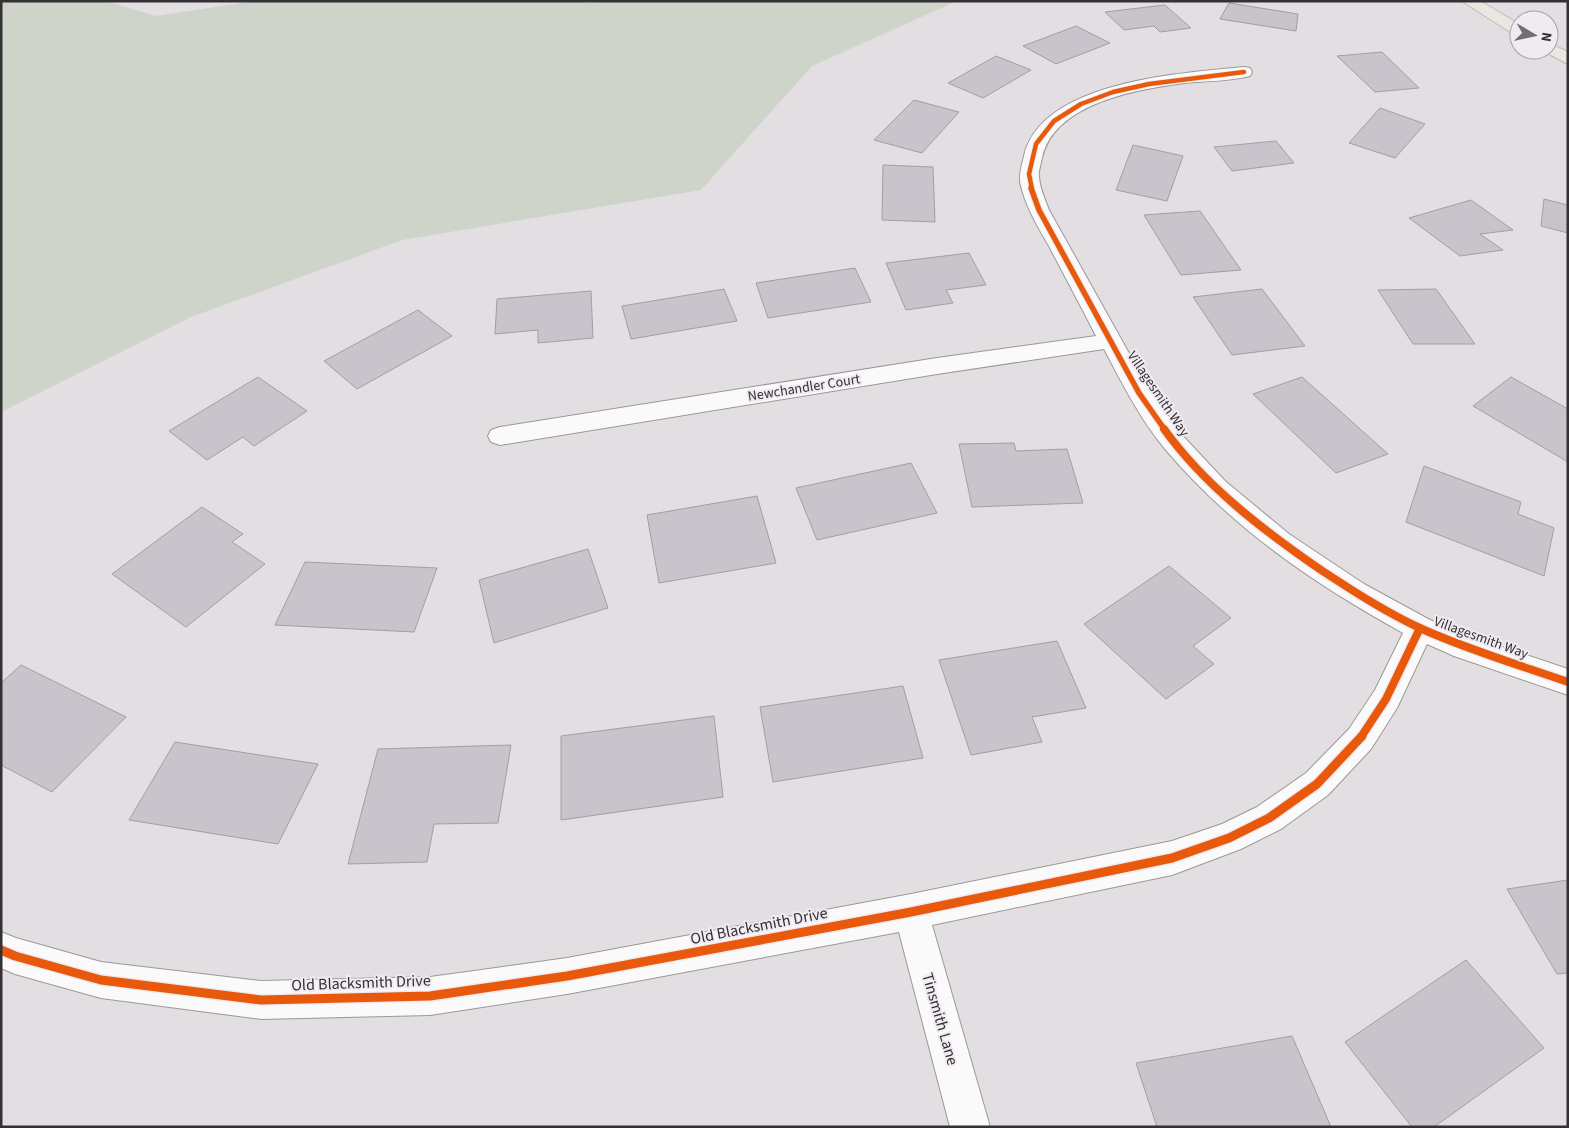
<svg xmlns="http://www.w3.org/2000/svg" width="1569" height="1128" viewBox="0 0 1569 1128" font-family="'Source Sans 3',sans-serif">
  <style>
    .green { fill: #ced4c9 }
    .building { fill: #c9c3cb; stroke: #a19fa2 }
    .lines { fill: none; stroke-linecap: round; stroke-linejoin: round }
    .minor-casing { stroke: #9a989a; stroke-width: 2 }
    .major-casing { stroke: #bdbbbd; stroke-width: 2 }
    .minor { fill: #fbfafb; fill-rule: evenodd }
    .major { fill: #ebe6e0; fill-rule: evenodd }
    .cycleway-far3-casing { stroke: #f0eaf1; stroke-width: 6 }
    .cycleway-far2-casing { stroke: #f0eaf1; stroke-width: 8 }
    .cycleway-far1-casing { stroke: #f0eaf1; stroke-width: 11 }
    .cycleway-casing { stroke: #f0eaf1; stroke-width: 12 }
    .cycleway-far3 { stroke: #e8590c; stroke-width: 4.5 }
    .cycleway-far2 { stroke: #e8590c; stroke-width: 5.5 }
    .cycleway-far1 { stroke: #e8590c; stroke-width: 8 }
    .cycleway { stroke: #e8590c; stroke-width: 9 }
    .labels { text-anchor: middle; dominant-baseline: central; stroke-width: 4; stroke-linejoin: round; paint-order: stroke }
    .street-label { font-size: 14px; fill: #343134; stroke: #f0eaf1 }
    .near-street-label { font-size: 16px; fill: #343134; stroke: #f0eaf1 }
  </style>
  <rect width="100%" height="100%" fill="#e2dee2"/>
  <path class="green" d="M1,1H105L156,16L254,1H580L590,3L608,1H957L812,66L701,190L402,240L191,317L1,412Z"/>
  <g class="building">
    <path d="M1229,3L1298,14L1296,31L1220,19Z"/>
    <path d="M1165,5L1191,28L1160,32L1154,26L1124,30L1105,12Z"/>
    <path d="M1076,26L1110,43L1056,64L1023,46Z"/>
    <path d="M1382,52L1419,88L1375,92L1337,56Z"/>
    <path d="M996,56L1031,70L983,98L948,83Z"/>
    <path d="M914,100L959,112L922,153L874,140Z"/>
    <path d="M1380,108L1425,124L1395,158L1349,143Z"/>
    <path d="M1276,141L1294,163L1232,171L1214,147Z"/>
    <path d="M1133,145L1183,156L1167,201L1116,190Z"/>
    <path d="M883,165L933,167L935,222L882,220Z"/>
    <path d="M1544,199L1568,205V233L1541,226Z"/>
    <path d="M1471,200L1513,230L1480,234L1503,250L1460,256L1409,218Z"/>
    <path d="M1200,211L1241,270L1181,275L1144,215Z"/>
    <path d="M969,253L986,285L946,290L953,303L906,310L886,263Z"/>
    <path d="M855,268L871,302L768,318L756,283Z"/>
    <path d="M724,289L737,321L631,339L622,306Z"/>
    <path d="M1262,289L1305,346L1232,355L1193,297Z"/>
    <path d="M1436,289L1475,344H1413L1378,290Z"/>
    <path d="M591,291L593,338L538,343V330L495,334L497,299Z"/>
    <path d="M418,310L452,336L357,389L324,361Z"/>
    <path d="M258,377L307,411L254,446L243,437L207,460L169,431Z"/>
    <path d="M1302,377L1388,454L1336,473L1253,394Z"/>
    <path d="M1511,377L1568,409V462L1473,406Z"/>
    <path d="M1014,443L1016,451L1067,449L1083,503L972,507L959,444Z"/>
    <path d="M911,463L937,513L817,540L796,488Z"/>
    <path d="M1424,466L1521,502L1518,514L1554,528L1544,576L1406,522Z"/>
    <path d="M757,496L776,563L659,583L647,515Z"/>
    <path d="M202,507L243,534L232,542L265,564L186,627L112,574Z"/>
    <path d="M588,549L608,608L494,643L479,580Z"/>
    <path d="M305,562L437,568L414,632L275,625Z"/>
    <path d="M1169,566L1231,618L1193,646L1214,664L1166,699L1084,624Z"/>
    <path d="M1057,641L1086,708L1032,717L1042,742L971,755L939,660Z"/>
    <path d="M21,665L126,717L52,792L1,765V683Z"/>
    <path d="M903,686L923,758L773,782L760,707Z"/>
    <path d="M714,716L723,797L561,820V736Z"/>
    <path d="M175,742L318,764L278,844L129,820Z"/>
    <path d="M511,745L498,823L434,824L427,862L348,864L378,749Z"/>
    <path d="M1568,880V973L1557,974L1507,889Z"/>
    <path d="M1466,960L1544,1048L1434,1127H1412L1345,1042Z"/>
    <path d="M1292,1036L1331,1127H1157L1136,1063Z"/>
  </g>
  <g class="lines">
    <defs>
      <path id="minor" d="M1244,67L1250,68L1252,72L1250,76C1229,81 1207,81 1185,83C1138,89 1054,103 1042,158C1041,164 1038,171 1039,177C1040,189 1045,199 1049,210L1149,389L1182,435L1225,481L1289,534L1364,584L1430,620L1472,637L1568,669V695L1454,656L1427,644L1397,708L1371,749L1328,795L1281,829L1241,849L1172,875L932,925L990,1127H950L899,932L567,994L430,1015L261,1019L101,998L15,974L1,968V932L16,938L101,962L261,981L430,977L567,958L911,894L1172,841L1222,824L1257,807L1306,773L1349,729L1375,690L1403,633C1313,583 1232,528 1165,449C1140,419 1122,383 1104,349L937,374L500,445L491,442L488,436L491,430L500,427L937,358L1096,336C1081,306 1065,277 1050,248C1038,227 1025,206 1020,182C1019,173 1022,165 1024,156C1041,81 1182,73 1244,67Z"/>
      <g id="major">
        <path d="M1462,1H1480L1519,24V36L1513,34Z"/>
        <path d="M1549,43L1568,52V64L1543,51L1542,50H1549Z"/>
      </g>
    </defs>
    <use href="#minor" class="minor-casing"/>
    <use href="#major" class="major-casing"/>
    <use href="#minor" class="minor"/>
    <use href="#major" class="major"/>
    <defs>
      <path id="cycleway-far3" d="M1032,189L1029,174L1036,144L1054,121L1081,104L1113,92L1149,84L1244,72"/>
      <path id="cycleway-far2" d="M1031,188L1039,210L1139,393L1165,430"/>
      <g id="cycleway-far1">
        <path d="M1164,429C1205,486 1263,530 1321,570C1353,591 1387,613 1422,629C1469,650 1519,665 1568,682"/>
        <path d="M1361,737L1386,699L1420,628"/>
      </g>
      <path id="cycleway" d="M1,950L15,956L101,980L261,1000L430,996L567,976L911,912L1172,858L1229,838L1269,818L1317,784L1362,736"/>
    </defs>
    <use href="#cycleway-far3" class="cycleway-far3-casing"/>
    <use href="#cycleway-far2" class="cycleway-far2-casing"/>
    <use href="#cycleway-far1" class="cycleway-far1-casing"/>
    <use href="#cycleway" class="cycleway-casing"/>
    <use href="#cycleway-far3" class="cycleway-far3"/>
    <use href="#cycleway-far2" class="cycleway-far2"/>
    <use href="#cycleway-far1" class="cycleway-far1"/>
    <use href="#cycleway" class="cycleway"/>
  </g>
  <g class="labels">
    <g class="street-label">
      <text transform="translate(804 388) rotate(-9)">Newchandler Court</text>
      <text transform="translate(1158 394) rotate(56)">Villagesmith Way</text>
      <text transform="translate(1481 638) rotate(20)">Villagesmith Way</text>
    </g>
    <g class="near-street-label">
      <text transform="translate(759 926) rotate(-11)">Old Blacksmith Drive</text>
      <text transform="translate(361 983) rotate(-2)">Old Blacksmith Drive</text>
      <text transform="translate(940 1019) rotate(74)">Tinsmith Lane</text>
    </g>
  </g>
  <rect width="1569" height="1128" fill="none" stroke="#343134" stroke-width="5"/>
  <g transform="translate(1534 35) rotate(99)"><circle r="24" fill="#f0eaf1" stroke="#a5a0a5"/>
  <path d="M0-4L9 19L0 12L-9 19Z" fill="#716e71"/>
  <text y="-8" font-size="14" font-weight="bold" text-anchor="middle" fill="#343134">N</text>
  </g>
</svg>
